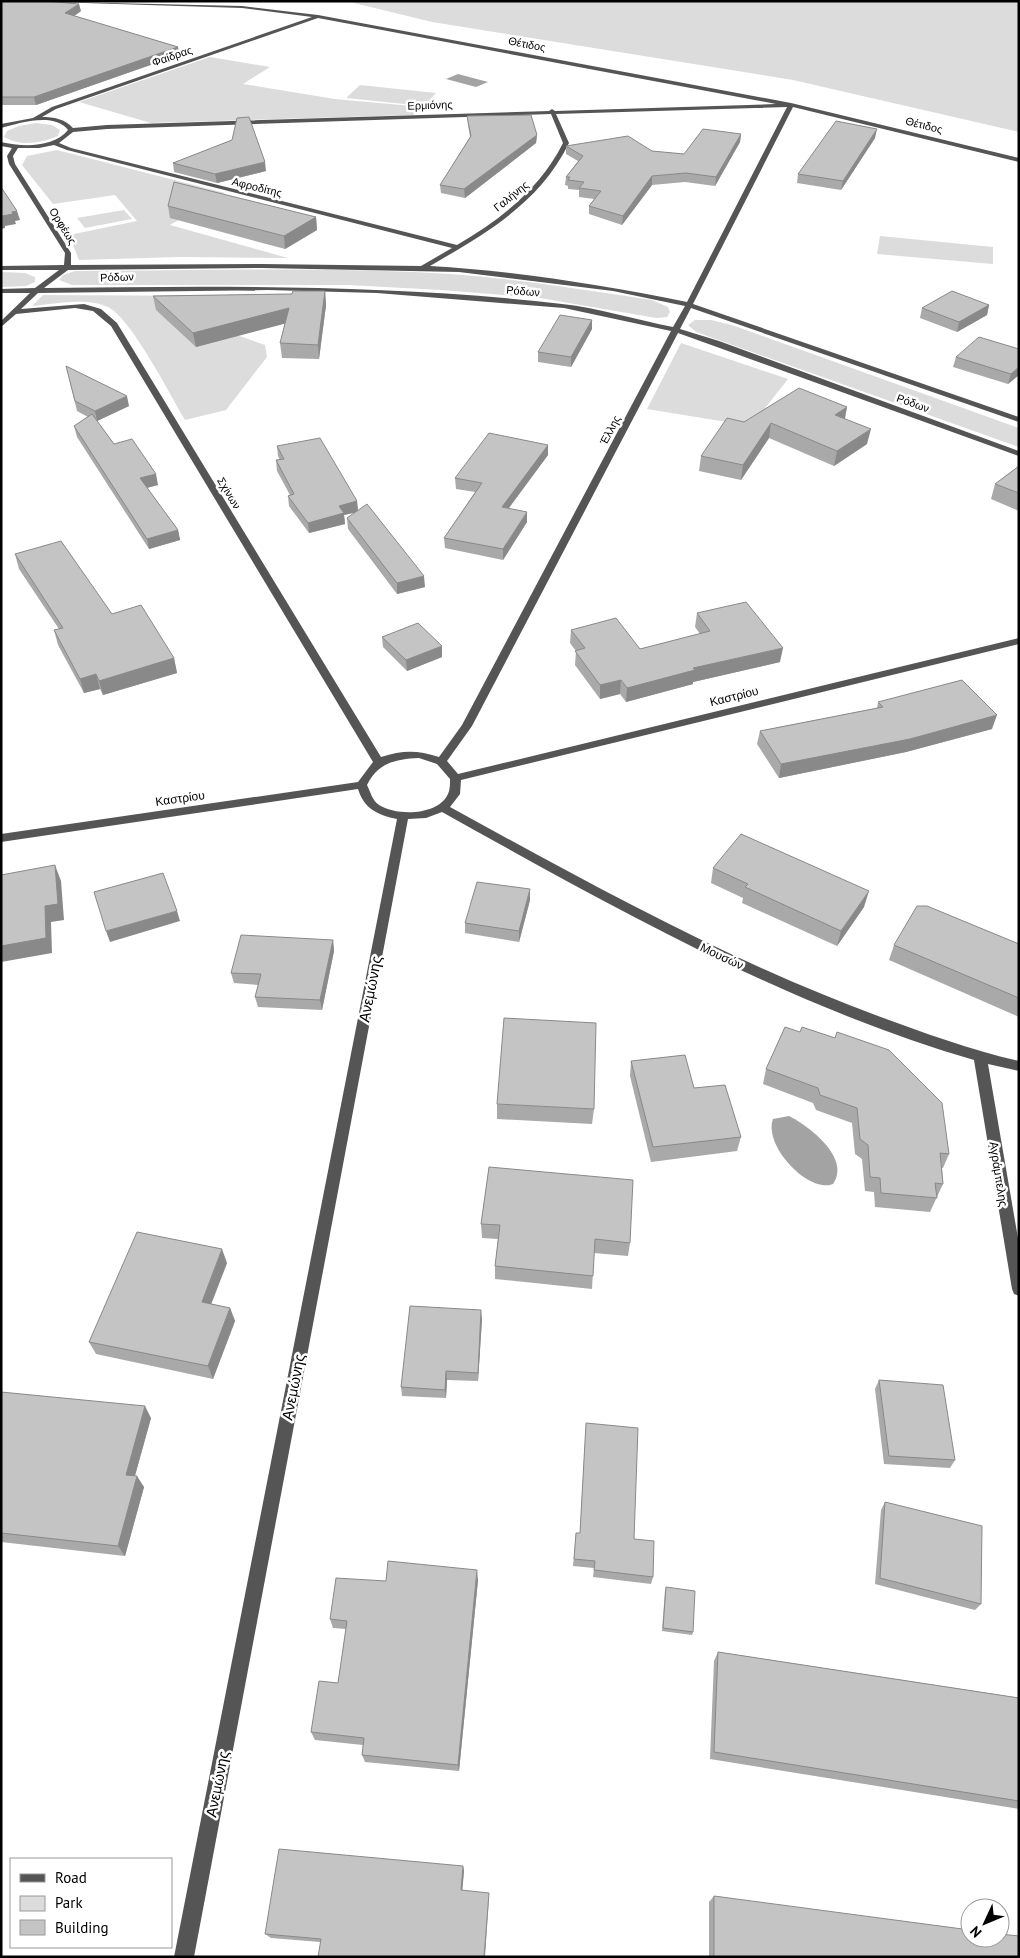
<svg xmlns="http://www.w3.org/2000/svg" width="1020" height="1958" viewBox="0 0 1020 1958" font-family="'PT Sans',sans-serif">
  <style>
    .green { fill: #dcdcdc }
    .water { fill: #a3a3a3 }
    .lines { fill: none; stroke-linecap: round; stroke-linejoin: round }
    .minor { fill: #555; fill-rule: evenodd }
    .wall { fill: #a9a9a9 }
    .shaded-wall { fill: #898989 }
    .building { fill: #c4c4c4; stroke: #898989 }
    .labels { text-anchor: middle; dominant-baseline: central; stroke-width: 5; stroke-linejoin: round; paint-order: stroke }
    .far-street-label { font-size: 11px; fill: #000; stroke: #fff }
    .street-label { font-size: 12px; fill: #000; stroke: #fff }
    .near-street-label { font-size: 15px; fill: #000; stroke: #fff }
  </style>
  <rect width="100%" height="100%" fill="#fff"/>
  <g class="green">
    <path d="M346,1H1019V132L793,80L432,22Z"/>
    <path d="M210,57L270,67L243,84L335,99L412,106L414,115L151,123L79,102Z"/>
    <path d="M360,85L436,93L424,106L346,98Z"/>
    <path d="M36,123L52,125L60,130L58,136C41,143 21,147 4,137L7,131L19,126Z"/>
    <path d="M57,150L225,193L170,225L288,258L179,257L79,260L69,235L137,221L115,195L53,204L22,165L27,156Z"/>
    <path d="M124,210L132,219L85,228L77,218Z"/>
    <path d="M880,236L993,247V264L877,254Z"/>
    <path d="M75,271C200,271 325,266 450,274C518,279 585,290 652,300L668,307L670,312L667,317L656,318L540,298L441,290L348,285H72L59,280L63,275Z"/>
    <path d="M1,272L25,273L35,277V282L26,286L1,287Z"/>
    <path d="M43,295L220,296L188,318L265,345L267,357L226,410L185,420C171,396 130,317 108,307C86,297 55,304 32,306Z"/>
    <path d="M695,320H711L732,325L1019,428V447L696,332L688,325Z"/>
    <path d="M681,343L788,379L751,426L647,409Z"/>
  </g>
  <g class="water">
    <path d="M458,74L488,82L476,87L446,79Z"/>
    <path d="M789,1116C809,1126 851,1158 833,1184C809,1194 763,1146 773,1119Z"/>
  </g>
  <g class="lines">
    <path class="minor" d="M22,1L242,6L318,15L791,103L1019,158V162L793,107L693,304L1019,417V422L691,308L680,329L719,341L1019,451V456L678,333L472,726L447,761L458,774L1019,638V644L461,780L460,794L450,807C590,884 729,961 878,1016C924,1033 971,1050 1019,1061V1071L988,1064L1019,1244V1296L1014,1294L1012,1289L974,1060C785,1005 613,907 442,812L426,818L408,819L194,1957H174L397,819C378,815 364,809 358,789L1,842V834L358,782L373,762L111,326L93,311L75,308L16,314L1,327V321L30,293H1V289L35,288L59,270H1V266L64,265L65,253L9,164L7,156L12,148L1,146V142C23,147 53,148 68,130C54,112 20,123 1,128V124L33,118L52,107L312,17L242,8ZM318,18L776,104L555,111L552,109L549,111L107,125L73,128C65,119 54,117 42,117L56,109ZM787,107L687,302C602,285 516,271 430,266C486,233 539,204 569,143L556,114ZM551,114L563,143C540,189 501,219 457,245L71,148L59,143L73,132L107,129ZM54,145L67,150L452,248L421,266L262,264L71,265V253L15,164L13,156L18,148H39ZM262,268L459,272L613,291L685,306L673,327C637,320 599,308 562,304C390,284 217,286 44,288L68,270ZM268,290L377,293L564,308L671,331L462,725L439,757C417,750 403,750 381,757L117,323L101,309L84,304L21,309L38,293ZM419,758L437,764L450,779C450,784 450,790 448,794C438,816 396,816 379,805C372,800 371,793 367,785C378,763 395,759 419,758Z"/>
  </g>
  <g class="wall">
    <path d="M1,1L81,11L74,16L178,47L179,55L36,105H1Z"/>
    <path d="M467,116L537,135L536,143L465,198L441,193L440,185L470,137L468,125Z"/>
    <path d="M741,134L740,142L715,186L685,182L652,185L622,225L589,214V206L594,199L579,197V190L568,189V186L565,185L566,177L578,161L566,154V146L652,151L684,154Z"/>
    <path d="M875,138L841,190L797,183L798,174Z"/>
    <path d="M232,140L266,171L217,183L174,172L173,163Z"/>
    <path d="M168,206L316,217L317,230L285,249L170,218Z"/>
    <path d="M325,291L326,305L319,359L282,358L280,343L285,323L196,347L156,310L153,296L292,294Z"/>
    <path d="M989,305L987,315L957,332L920,318L922,308Z"/>
    <path d="M592,320V329L571,367L538,362V352Z"/>
    <path d="M1019,349V375L1008,384L953,367L956,357Z"/>
    <path d="M66,366L129,406L97,421L114,444L158,485L147,488L178,530L180,540L149,549L77,437L74,426L88,417L77,411Z"/>
    <path d="M847,407L845,419L867,444L834,466L769,438L741,480L699,471L701,456L744,422Z"/>
    <path d="M548,445V455L509,508L527,522L503,560L445,548L444,538L475,492L456,489L455,478Z"/>
    <path d="M277,446L357,501L358,511L425,587L397,594L348,529L347,518L356,512L344,515L345,524L309,533L289,506L288,496L290,495L277,471L276,460H280L278,456Z"/>
    <path d="M1019,466V511L991,499L995,484Z"/>
    <path d="M15,554L112,614L174,658L177,673L103,695L100,689L84,693L58,645L54,630L59,629L19,569Z"/>
    <path d="M697,613L780,662L693,682V684L626,702L620,694L600,699L575,665L576,651L570,643L571,630L640,649L700,634L695,627Z"/>
    <path d="M382,637L442,657L407,671L383,647Z"/>
    <path d="M878,702L992,729L906,752L779,778L757,744L760,731L877,708Z"/>
    <path d="M713,868L864,907L837,946L742,903L743,898L711,883Z"/>
    <path d="M530,900L519,942L465,933V923Z"/>
    <path d="M333,940L334,951L322,1010L258,1007L255,997L258,985L234,983L231,973Z"/>
    <path d="M1019,944V1017L889,960L894,945Z"/>
    <path d="M785,1027L949,1154L943,1168H942L943,1184L930,1212L875,1207L874,1192L865,1191L862,1159L855,1154L852,1123L816,1110L813,1103L763,1084L766,1069Z"/>
    <path d="M631,1061L694,1088L741,1137L737,1151L651,1162L630,1076Z"/>
    <path d="M497,1104L594,1109L592,1124L497,1119Z"/>
    <path d="M489,1167L630,1243L628,1256L594,1253L592,1289L495,1279V1266L498,1239L482,1238L481,1224Z"/>
    <path d="M227,1263L211,1304L230,1308L235,1321L213,1379L96,1354L89,1342Z"/>
    <path d="M482,1319L478,1381L447,1380L446,1398L402,1396L401,1387Z"/>
    <path d="M879,1380L955,1460L950,1468L884,1464L875,1389Z"/>
    <path d="M1,1392L151,1418L135,1476L144,1487L125,1556L1,1542Z"/>
    <path d="M586,1423L634,1539L653,1577L651,1584L593,1577L594,1568L573,1566L576,1533H580Z"/>
    <path d="M885,1502L981,1604L975,1610L875,1584L881,1510Z"/>
    <path d="M478,1580L459,1771L365,1762L362,1755L363,1745L315,1740L311,1732L338,1683L346,1629L333,1628L330,1619L386,1581Z"/>
    <path d="M666,1587L693,1632L692,1635L662,1631L665,1590Z"/>
    <path d="M718,1652L1019,1698V1809L710,1759L714,1661Z"/>
    <path d="M463,1866L464,1871L462,1890L489,1897L320,1942L271,1938L265,1934Z"/>
    <path d="M714,1896L1019,1957H709V1902Z"/>
  </g>
  <g class="shaded-wall">
    <path d="M79,4L81,11L67,21L65,13Z"/>
    <path d="M178,47L179,55L36,105L34,97Z"/>
    <path d="M877,129L875,138L841,190L843,181Z"/>
    <path d="M741,134L740,142L715,186L716,177Z"/>
    <path d="M537,135L536,143L465,198L464,189Z"/>
    <path d="M265,162L266,171L217,183L215,174Z"/>
    <path d="M652,176V185L622,225L623,216Z"/>
    <path d="M17,211L20,220L15,221L16,224L5,226V228L1,229L2,216L12,212Z"/>
    <path d="M316,217L317,230L285,249L284,236Z"/>
    <path d="M325,291L326,305L319,359L318,345Z"/>
    <path d="M989,305L987,315L957,332L959,322Z"/>
    <path d="M289,308L291,322L196,347L193,333Z"/>
    <path d="M592,320V329L571,367V357Z"/>
    <path d="M1019,367V375L1008,384L1011,374Z"/>
    <path d="M127,396L129,406L97,421L95,411Z"/>
    <path d="M847,407L844,422L835,415Z"/>
    <path d="M771,423L769,438L741,480L743,465Z"/>
    <path d="M871,429L867,444L834,466L837,451Z"/>
    <path d="M548,445V455L502,517V507Z"/>
    <path d="M156,474L158,485L142,489L140,478Z"/>
    <path d="M357,501L358,512L344,515L345,524L309,533L308,523L339,506Z"/>
    <path d="M527,512V522L503,560V549Z"/>
    <path d="M178,530L180,540L149,549L147,539Z"/>
    <path d="M424,576L425,587L397,594V583Z"/>
    <path d="M442,646V657L407,671L406,660Z"/>
    <path d="M783,648L780,662L693,682V684L626,702L627,688L693,668Z"/>
    <path d="M174,658L177,673L103,695L99,681Z"/>
    <path d="M96,674L100,689L84,693L80,679Z"/>
    <path d="M621,680L620,694L600,699V685Z"/>
    <path d="M997,715L992,729L906,752L779,778L781,764Z"/>
    <path d="M55,865L61,881L64,920L51,922L52,953L1,962V946L45,906Z"/>
    <path d="M530,889V900L519,942V931Z"/>
    <path d="M869,891L864,907L837,946L841,931Z"/>
    <path d="M177,911L180,921L110,942L106,931Z"/>
    <path d="M333,940L334,951L322,1010L320,1000Z"/>
    <path d="M222,1249L227,1263L207,1315L202,1302Z"/>
    <path d="M230,1308L235,1321L213,1379L208,1366Z"/>
    <path d="M481,1310L482,1319L478,1381V1373Z"/>
    <path d="M446,1371L447,1380L446,1398L445,1390Z"/>
    <path d="M145,1406L151,1418L132,1486L126,1475Z"/>
    <path d="M137,1476L144,1487L125,1556L118,1546Z"/>
    <path d="M477,1570L478,1580L459,1771L458,1765Z"/>
    <path d="M463,1866L464,1871L462,1894L461,1890Z"/>
    <path d="M489,1893V1897L485,1957H484Z"/>
  </g>
  <g class="building">
    <path d="M1,1H46L79,4L65,13L178,47L34,97H1Z"/>
    <path d="M531,115L537,135L464,189L440,185L471,136L467,116Z"/>
    <path d="M249,117L265,162L215,174L173,163L232,140L237,118Z"/>
    <path d="M836,121L877,129L843,181L798,174Z"/>
    <path d="M703,129L741,134L716,177L686,173L652,176L623,216L589,206L601,191L579,188L584,182L568,180L570,177H566L583,156L566,146L628,136L652,151L684,154Z"/>
    <path d="M174,182L316,217L284,236L168,206Z"/>
    <path d="M1,187L17,211L12,212L13,214L2,216L3,219H1Z"/>
    <path d="M293,291H325L318,345L280,343L289,308L193,333L153,296L292,294Z"/>
    <path d="M952,291L989,305L959,322L922,308Z"/>
    <path d="M560,315L592,320L571,357L538,352Z"/>
    <path d="M979,337L1019,349V367L1011,374L956,357Z"/>
    <path d="M66,366L127,396L95,411L75,401Z"/>
    <path d="M799,388L847,407L835,415L871,429L837,451L771,423L743,465L701,456L727,418L744,422Z"/>
    <path d="M92,414L114,444L132,439L156,474L140,478L178,530L147,539L74,426Z"/>
    <path d="M489,433L548,445L502,507L527,512L503,549L444,538L482,483L455,478Z"/>
    <path d="M320,438L357,501L339,506L344,513L308,523L288,496L294,494L276,460L284,459L277,446Z"/>
    <path d="M1019,466V493L995,484Z"/>
    <path d="M367,504L424,576L397,583L347,518Z"/>
    <path d="M61,541L112,614L141,605L174,658L99,681L96,674L80,679L54,630L63,628L15,554Z"/>
    <path d="M746,602L783,648L693,668L695,670L627,688L621,680L600,685L575,651L585,648L571,630L616,618L640,649L710,631L697,613Z"/>
    <path d="M418,623L442,646L406,660L382,637Z"/>
    <path d="M962,680L997,715L910,739L781,764L760,731L883,707L878,702Z"/>
    <path d="M741,834L869,891L841,931L745,887L748,884L713,868Z"/>
    <path d="M55,865L58,904L45,906L46,938L1,946V875Z"/>
    <path d="M163,873L177,911L106,931L94,892Z"/>
    <path d="M477,882L530,889L519,931L465,923Z"/>
    <path d="M917,906H927L1019,944V998L894,945Z"/>
    <path d="M241,935L333,940L320,1000L255,997L261,974L231,973Z"/>
    <path d="M504,1018L596,1023L594,1109L497,1104Z"/>
    <path d="M785,1027L800,1032L802,1027L835,1038L837,1032L889,1050L942,1103L949,1154L940,1153L943,1184L935,1183L937,1198L881,1193L880,1178L870,1177L868,1145L860,1139L857,1108L820,1095L818,1088L766,1069Z"/>
    <path d="M685,1055L694,1088L725,1085L741,1137L653,1147L631,1061Z"/>
    <path d="M489,1167L633,1180L630,1243L595,1239L593,1276L495,1266L500,1225L481,1224Z"/>
    <path d="M137,1232L222,1249L202,1302L230,1308L208,1366L89,1342Z"/>
    <path d="M410,1306L481,1310L478,1373L446,1371L445,1390L401,1387Z"/>
    <path d="M879,1380L943,1385L955,1460L889,1456Z"/>
    <path d="M1,1392L145,1406L126,1475L137,1476L118,1546L1,1533Z"/>
    <path d="M586,1423L638,1428L634,1539L654,1541L653,1577L594,1570L595,1561L574,1559L576,1533H580Z"/>
    <path d="M885,1502L982,1526L981,1604L880,1578Z"/>
    <path d="M388,1561L477,1570L458,1765L362,1755L364,1738L311,1732L319,1681L338,1683L347,1621L330,1619L336,1578L386,1581Z"/>
    <path d="M666,1587L695,1591L693,1632L663,1628Z"/>
    <path d="M718,1652L1019,1698V1801L714,1752Z"/>
    <path d="M279,1849L463,1866L461,1890L489,1893L484,1957H318L321,1939L265,1934Z"/>
    <path d="M714,1896L970,1930V1938H1000V1934L1019,1936V1957H714Z"/>
  </g>
  <g class="labels">
    <g class="far-street-label">
      <text transform="translate(527 44) rotate(11)">Θέτιδος</text>
      <text transform="translate(172 56) rotate(-19)">Φαίδρας</text>
      <text transform="translate(430 105) rotate(-2)">Ερμιόνης</text>
      <text transform="translate(924 125) rotate(14)">Θέτιδος</text>
      <text transform="translate(257 187) rotate(14)">Αφροδίτης</text>
      <text transform="translate(511 196) rotate(-39)">Γαλήνης</text>
      <text transform="translate(63 226) rotate(58)">Ορφέως</text>
      <text transform="translate(117 277) rotate(-2)">Ρόδων</text>
      <text transform="translate(523 291) rotate(5)">Ρόδων</text>
      <text transform="translate(913 403) rotate(20)">Ρόδων</text>
      <text transform="translate(610 430) rotate(-62)">Έλλης</text>
      <text transform="translate(229 493) rotate(59)">Σχίνων</text>
    </g>
    <g class="street-label">
      <text transform="translate(734 696) rotate(-14)">Καστρίου</text>
      <text transform="translate(180 798) rotate(-8)">Καστρίου</text>
      <text transform="translate(722 956) rotate(25)">Μουσών</text>
      <text transform="translate(999 1174) rotate(81)">Αγράμπελης</text>
    </g>
    <g class="near-street-label">
      <text transform="translate(370 989) rotate(-79)">Ανεμώνης</text>
      <text transform="translate(293 1387) rotate(-79)">Ανεμώνης</text>
      <text transform="translate(217 1784) rotate(-79)">Ανεμώνης</text>
    </g>
  </g>
  <rect width="1020" height="1958" fill="none" stroke="#000000" stroke-width="5"/>
  <rect x="10" y="1858" width="162" height="90" fill="#ffffff" stroke="#999999"/>
  <rect x="20" y="1874" width="25" height="8" fill="#555555" stroke="#999999"/>
  <text x="55" y="1883" font-size="15" fill="#000000">Road</text>
  <rect x="20" y="1896" width="25" height="15" fill="#dcdcdc" stroke="#999999"/>
  <text x="55" y="1908" font-size="15" fill="#000000">Park</text>
  <rect x="20" y="1920" width="25" height="15" fill="#c4c4c4" stroke="#999999"/>
  <text x="55" y="1933" font-size="15" fill="#000000">Building</text>
  <g transform="translate(985 1923) rotate(226)"><circle r="24" fill="#ffffff" stroke="#999999"/>
  <path d="M0-4L9 19L0 12L-9 19Z" fill="#000000"/>
  <text y="-8" font-size="14" font-weight="bold" text-anchor="middle" fill="#000000">N</text>
  </g>
</svg>
